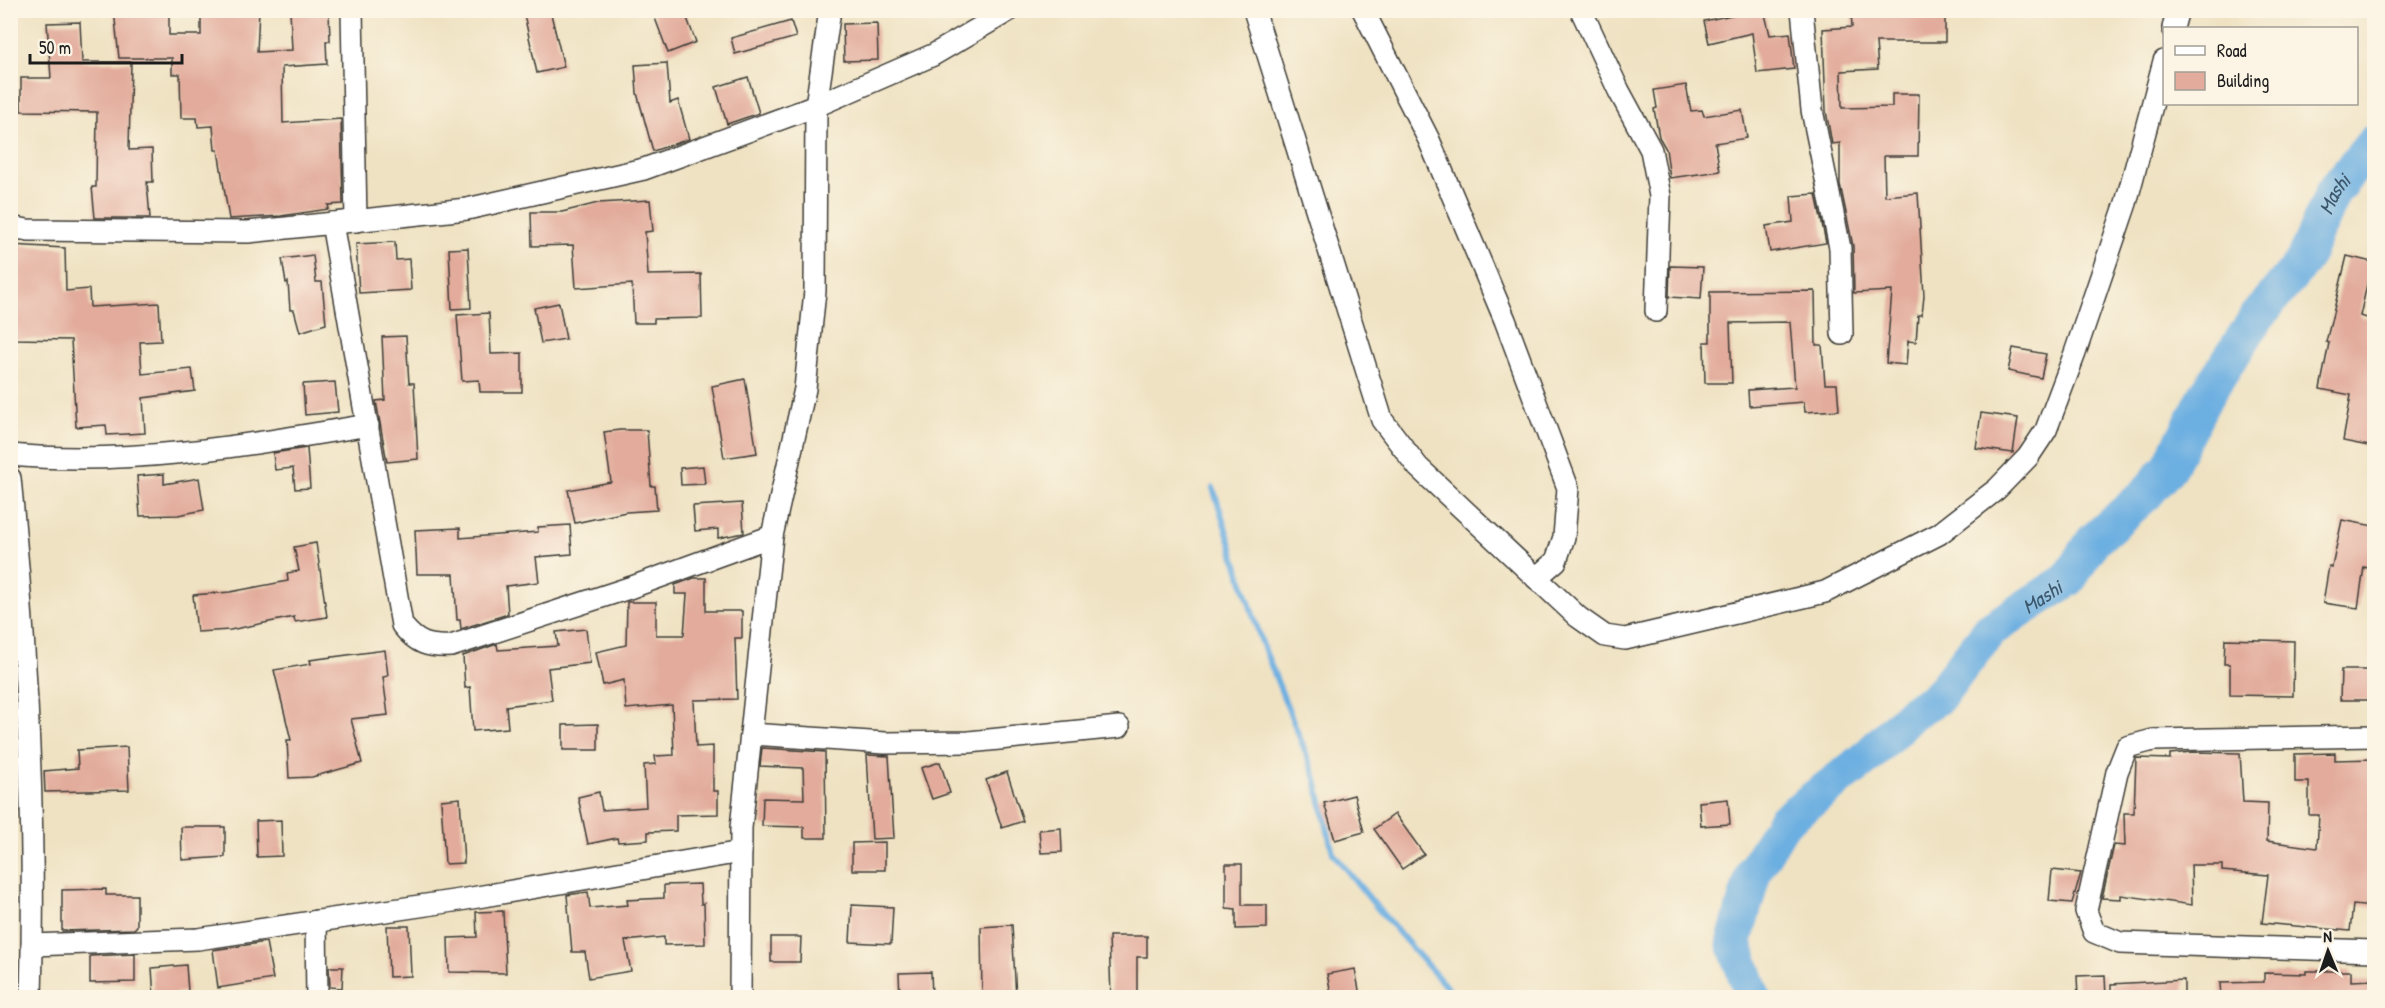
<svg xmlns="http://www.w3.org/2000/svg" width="2385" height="1008" viewBox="0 0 2385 1008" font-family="'Patrick Hand',sans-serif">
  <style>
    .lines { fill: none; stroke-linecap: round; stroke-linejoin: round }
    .stream { stroke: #6cafe1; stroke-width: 6 }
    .river { stroke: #6cafe1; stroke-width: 36 }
    .building { fill: #e2ab9b }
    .street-casing { stroke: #3c3a35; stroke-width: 24 }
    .street { stroke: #fff; stroke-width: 21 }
    .labels { text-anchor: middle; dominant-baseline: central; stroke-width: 4.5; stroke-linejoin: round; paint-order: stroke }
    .water-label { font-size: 21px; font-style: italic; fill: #3c576b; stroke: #fcf5e5 }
  </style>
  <rect width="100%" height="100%" fill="#fcf5e5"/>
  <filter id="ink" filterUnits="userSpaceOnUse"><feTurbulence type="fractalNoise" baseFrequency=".0167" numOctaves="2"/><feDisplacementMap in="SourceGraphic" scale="12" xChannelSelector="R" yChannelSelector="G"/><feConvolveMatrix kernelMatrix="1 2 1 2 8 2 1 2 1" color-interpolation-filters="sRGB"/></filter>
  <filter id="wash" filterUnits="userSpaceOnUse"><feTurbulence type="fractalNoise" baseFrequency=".008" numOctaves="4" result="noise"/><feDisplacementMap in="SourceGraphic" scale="24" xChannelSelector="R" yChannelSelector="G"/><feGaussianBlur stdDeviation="1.35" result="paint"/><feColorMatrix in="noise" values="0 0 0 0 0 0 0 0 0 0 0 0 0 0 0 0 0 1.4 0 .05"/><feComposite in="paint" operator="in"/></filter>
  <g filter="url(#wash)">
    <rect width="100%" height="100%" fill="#efe2c2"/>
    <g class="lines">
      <path class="stream" d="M1213,488L1262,643L1315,776L1333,853L1379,910L1456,998"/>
      <path class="river" id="s1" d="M1753,998L1734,942L1754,871L1784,821L1864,760L1912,713L1938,697L1990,630L2069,579L2093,541L2146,494L2169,467L2206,395L2257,317L2303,261L2333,192L2374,142"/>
    </g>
    <g id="blocks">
      <g class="building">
        <path d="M114,10H169V35H201V10H259L257,52L292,50L290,10H329L330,41H326L327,64L282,67L283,123L341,119L343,204L328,205L329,209L281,216L229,219L218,150H215L213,126L198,127L197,118H181L180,74H172V58H119Z"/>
        <path d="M523,10H550L564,67L537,73Z"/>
        <path d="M652,10H684L696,42L668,53Z"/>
        <path d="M1755,10H1764L1770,35L1790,33L1794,69L1757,73L1752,33L1709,43L1704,21Z"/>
        <path d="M1851,10H1880V15L1945,11V42H1876L1878,69L1841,71L1842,108L1892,107V94H1919L1918,156H1884L1885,196L1918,193L1924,296L1922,315H1918L1916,342L1908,341L1906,365L1886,363L1892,291L1854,293L1853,246L1840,184V143L1832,144L1826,111L1823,29L1852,27Z"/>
        <path d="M791,21L796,37L735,54L731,38Z"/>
        <path d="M80,22L82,62H131L129,150L152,149L153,182H147L150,218H95L92,187H96L97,112L21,111V78H51L47,23Z"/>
        <path d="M877,23L878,60L844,61L843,24Z"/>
        <path d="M667,63L670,103L678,100L689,139L653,151L637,93L635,65Z"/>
        <path d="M748,77L759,113L727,124L716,87Z"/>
        <path d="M1686,85L1691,111L1702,110L1704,116L1742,110L1747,138L1715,143L1720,171L1670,178L1666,149L1659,137L1654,109L1657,108L1654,90Z"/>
        <path d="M1816,194L1826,243L1770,252L1766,226L1793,222L1791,196Z"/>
        <path d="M650,200L653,231L645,232L648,275L701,274L702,318L654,319V323H634L632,284L576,288L573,245L532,246L531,212H562L598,203Z"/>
        <path d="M395,242L396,260L409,259L411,290L359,293L356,244Z"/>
        <path d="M10,245L65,248L66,291L89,289L90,307L159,303L161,341L140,342L142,374L192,369L195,391L143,398L145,433L107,435L106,425L76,427L71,340L13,339Z"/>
        <path d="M468,248L471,308L452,309L449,249Z"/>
        <path d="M313,255L316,282H322L326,324L300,332L294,310H290L288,282L286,283L282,259Z"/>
        <path d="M2347,256L2372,262L2360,316L2374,320L2368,361L2374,362V447L2343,441L2351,395L2320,389L2329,343L2326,342Z"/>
        <path d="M1670,266L1703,267L1701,299L1669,297Z"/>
        <path d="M1815,291L1816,345H1822L1825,384H1837L1839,410L1805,412L1804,402L1749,406L1748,390L1795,387L1790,322L1730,323L1732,383H1705L1704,342H1710V292Z"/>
        <path d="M559,303L566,339L541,343L534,308Z"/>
        <path d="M489,313L491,354L522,353V392H480L479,380L462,381L457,315Z"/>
        <path d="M406,336L409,383H414L418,459L387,462L376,401L385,400L382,337Z"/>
        <path d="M2013,348L2046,354L2041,378L2008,371Z"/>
        <path d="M745,379L757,453L724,458L712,386Z"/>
        <path d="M335,382L338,412L305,415L303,384Z"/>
        <path d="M1981,413L2018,418L2013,453L1976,448Z"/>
        <path d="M620,430H647L651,486H655L657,510L626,512L575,523L568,490L611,482L604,432Z"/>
        <path d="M307,448L310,488L295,489L293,468L275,470L273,453Z"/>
        <path d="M703,466L705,484L681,485L680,468Z"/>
        <path d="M164,474V484L199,478L204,510L178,515L140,516L137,476Z"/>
        <path d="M742,503L744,533L718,538V529L695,531L693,506Z"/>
        <path d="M2342,520L2374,526L2372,569L2364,567L2358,608L2323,603L2329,566L2332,567Z"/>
        <path d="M570,525L572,554L536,557L539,582L506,586L508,614L461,629L460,620H457L454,574H417L415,530L460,528V538L538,532V527Z"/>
        <path d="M316,543L327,617L295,622L294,617L230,630L197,632L193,595L230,592L288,581L287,573L299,571L294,547Z"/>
        <path d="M694,578H706V611H742V638H735L737,699L694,700L696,747L713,746V791H718V814L676,815V831L648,832V840L618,842L617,838L588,844L578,797L599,792L602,810L646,807L644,765L656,764L655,756L674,755L672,705L626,709L624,680L603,685L596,652L626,645L627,602H656V635H684L687,594H675V585Z"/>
        <path d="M586,629L590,663L548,668L552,700L506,706L508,728L473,731L470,687L465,688L463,656L497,644L498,650L558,646L556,632Z"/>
        <path d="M2225,639L2294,641L2293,696L2230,695V664H2224Z"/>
        <path d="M385,650L388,676L383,677L388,715L351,719L362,763L312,777L289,778L287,740H291L274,670L311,664L310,660Z"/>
        <path d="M2341,670H2374V700H2340Z"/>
        <path d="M598,724V750H563V725Z"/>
        <path d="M127,747L129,790L45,792L44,771L78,768L77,750Z"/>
        <path d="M762,748L825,752L826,838H804V827L762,826L763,798L804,799L803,768L760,766Z"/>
        <path d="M2192,752L2240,753L2243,802L2268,803L2267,841L2317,848L2319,815H2309V782H2295V754L2335,753V760L2374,759V907L2353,905L2350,931L2262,923L2268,875L2222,871V865H2191L2192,905L2121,895V899L2102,898L2114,845L2125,846L2124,813H2134L2136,758L2170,759V754Z"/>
        <path d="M867,755L889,756L894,838L872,839Z"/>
        <path d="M940,762L950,793L932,799L921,768Z"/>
        <path d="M1007,772L1023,821L1002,828L986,780Z"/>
        <path d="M1354,795L1364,832L1335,840L1324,803Z"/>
        <path d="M460,798L464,863L445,864L441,800Z"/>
        <path d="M1728,799L1730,824L1701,826L1699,802Z"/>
        <path d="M1395,814L1424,854L1402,869L1374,829Z"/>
        <path d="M281,820L282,856L257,857L256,821Z"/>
        <path d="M181,827H225V857L182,860Z"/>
        <path d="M1061,828L1062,852L1041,853L1039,830Z"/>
        <path d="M885,842V870H852V843Z"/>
        <path d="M1226,864H1242V905H1267V928L1236,929V909L1226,908Z"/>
        <path d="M2052,870L2081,873L2072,903L2049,901Z"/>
        <path d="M700,884L701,904L704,903L705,944L664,945V937L625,941L631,971L589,978L585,952H572L567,895L588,892L590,908L628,905L627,900L664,898V885Z"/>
        <path d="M106,889V895H137V926L134,929L62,931V890Z"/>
        <path d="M852,905L893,907L891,944L850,942Z"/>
        <path d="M503,911L506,973L449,972L448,938L477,937L476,912Z"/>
        <path d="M1012,925L1016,998H982L981,927Z"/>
        <path d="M387,926H409L411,976L389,977Z"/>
        <path d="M1109,936H1147V957H1137V998H1111Z"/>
        <path d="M771,937H801L800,962H771Z"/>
        <path d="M266,942L273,979L218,988L213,950Z"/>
        <path d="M135,954V982L90,983V956Z"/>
        <path d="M186,965L188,992L175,993L176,996L154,998L152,968Z"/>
        <path d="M329,967H343L342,988L330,987Z"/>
        <path d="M1355,969L1360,995L1332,998L1327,974Z"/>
        <path d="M2306,971H2351V981L2374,980V998H2221L2220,983L2264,982V973L2306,974Z"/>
        <path d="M931,972L932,997L900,998L899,973Z"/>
        <path d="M2105,975L2106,998H2078L2077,976Z"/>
        <path d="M2184,980V998H2111V984Z"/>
      </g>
    </g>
  </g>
  <g filter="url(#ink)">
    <use href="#blocks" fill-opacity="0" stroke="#3c3a35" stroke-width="1.5"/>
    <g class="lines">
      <defs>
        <g id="street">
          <path d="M352,10L356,221"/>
          <path d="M1254,10L1382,420L1418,467L1578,617L1605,636L1625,639L1825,592L1939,534L1997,489L2028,457L2046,430L2075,353L2126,203L2164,61"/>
          <path d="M1363,10L1429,140L1505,320L1568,488L1564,537L1556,561L1536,578"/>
          <path d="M1581,10L1619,91L1651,150L1660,196L1656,311"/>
          <path d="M1802,10L1812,110L1840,248L1842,334"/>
          <path d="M2173,28L2178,10"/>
          <path d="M332,223L402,625C417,644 428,647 451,646L632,587L772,536"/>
          <path d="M10,227L28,230L248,232L467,209L644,169L816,106L933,55L1010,10"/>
          <path d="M10,455C131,466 249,445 368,425"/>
          <path d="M10,478C27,650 36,825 31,998"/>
          <path d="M751,734L885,743L969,742L1119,727"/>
          <path d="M2374,736L2153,740L2127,747L2117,772L2086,911L2094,932L2120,943L2374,951"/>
          <path d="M316,921L317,998"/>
          <path d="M32,945L198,939L460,900L741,852"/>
          <path d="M740,998L741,828L772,536L805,389L815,291L816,106L830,10"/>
        </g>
      </defs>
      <use href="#street" class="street-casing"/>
      <use href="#street" class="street"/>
    </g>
  </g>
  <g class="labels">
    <g class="water-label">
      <text stroke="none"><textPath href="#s1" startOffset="1040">Mashi</textPath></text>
      <text stroke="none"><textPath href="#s1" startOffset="536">Mashi</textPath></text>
    </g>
  </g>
  <rect width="2385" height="1008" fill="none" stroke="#fcf5e5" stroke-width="36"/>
  <rect x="2163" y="27" width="195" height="78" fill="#fcf5e5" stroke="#a29e95" stroke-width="1.5"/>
  <rect x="2175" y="46" width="30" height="9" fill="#ffffff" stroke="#a29e95" stroke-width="1.5"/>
  <text x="2217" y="57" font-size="18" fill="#1c1c1c">Road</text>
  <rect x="2175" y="72" width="30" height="18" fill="#e2ab9b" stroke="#a29e95" stroke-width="1.5"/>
  <text x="2217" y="87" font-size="18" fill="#1c1c1c">Building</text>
  <g transform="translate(2328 951) rotate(358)" stroke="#fcf5e5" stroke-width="4.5" paint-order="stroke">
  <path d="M0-4.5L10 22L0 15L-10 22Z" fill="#1c1c1c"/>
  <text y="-9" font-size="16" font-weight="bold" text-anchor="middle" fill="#1c1c1c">N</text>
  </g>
  <path d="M30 54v9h152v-9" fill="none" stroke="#1c1c1c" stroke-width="3"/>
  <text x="39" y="54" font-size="18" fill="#1c1c1c" stroke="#fcf5e5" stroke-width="4.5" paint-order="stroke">50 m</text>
</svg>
